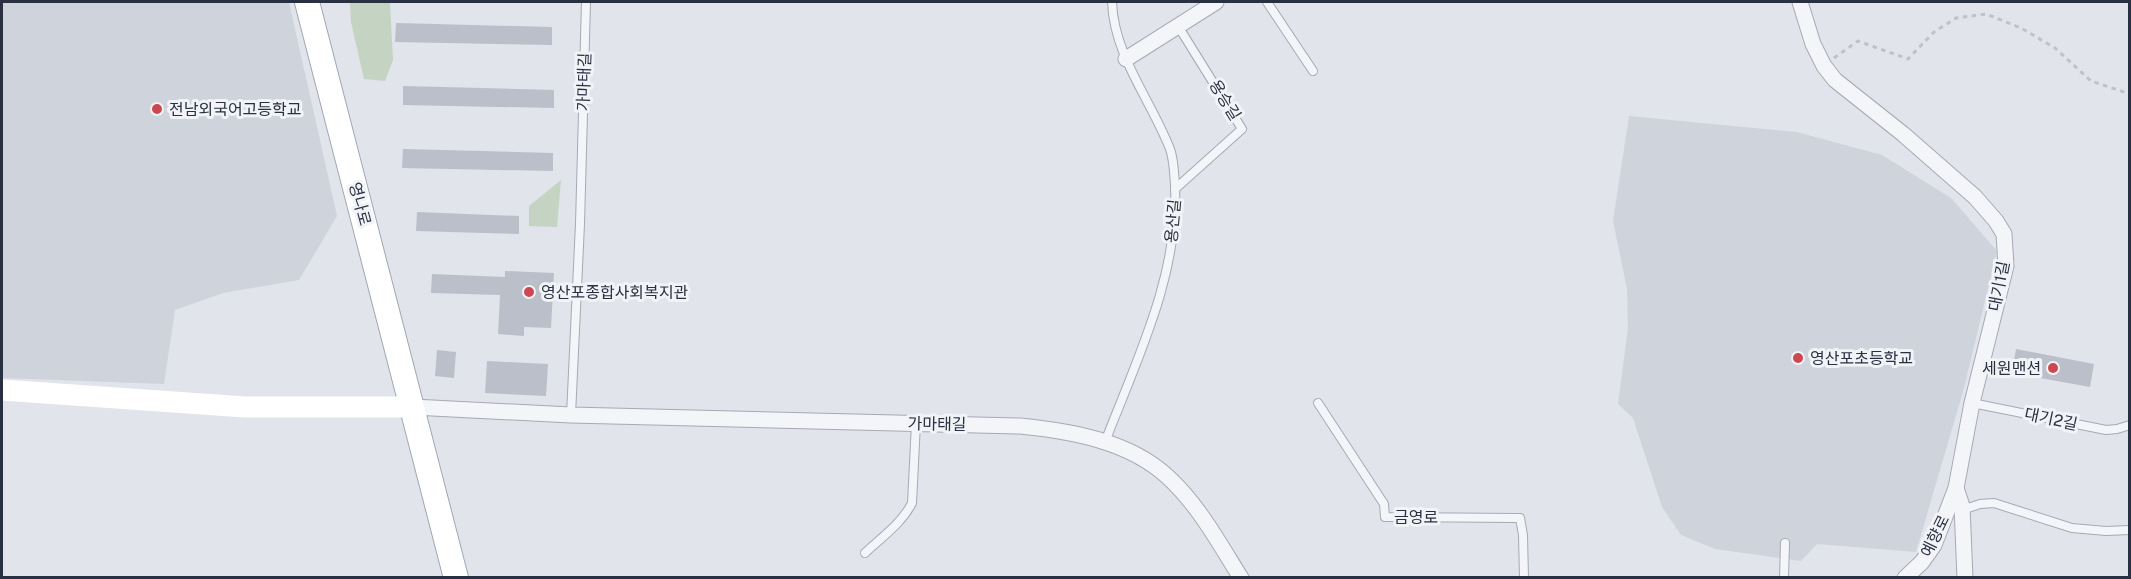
<svg xmlns="http://www.w3.org/2000/svg" width="2131" height="579" viewBox="0 0 2131 579" font-family="'Public Sans','Noto Sans KR',sans-serif">
  <style>
    .built { fill: #cfd3dc }
    .green { fill: #c5d3c2 }
    .building { fill: #bbbfc9 }
    .lines { fill: none; stroke-linecap: round; stroke-linejoin: round }
    .lane-casing { stroke: #a6aab4; stroke-width: 10 }
    .street-casing { stroke: #a6aab4; stroke-width: 17 }
    .primary-casing { stroke: #a0a7b5; stroke-width: 26 }
    .path { stroke: #bfc2c8; stroke-width: 3; stroke-dasharray: 4.5 4.5; stroke-linecap: butt }
    .lane { stroke: #f4f5f8; stroke-width: 8 }
    .street { stroke: #f4f5f8; stroke-width: 15 }
    .secondary { stroke: #fff; stroke-width: 21 }
    .primary { stroke: #fff; stroke-width: 24 }
    .poi-dot { fill: #cd4751; stroke: #f1f3f7; stroke-width: 2 }
    .labels { text-anchor: middle; dominant-baseline: central; stroke-width: 6; stroke-linejoin: round; paint-order: stroke }
    .street-label { font-size: 16px; fill: #293041; stroke: #f1f3f7 }
    .poi-label { font-size: 16px; fill: #293041; stroke: #f1f3f7; text-anchor: start }
  </style>
  <rect width="100%" height="100%" fill="#e1e4ea"/>
  <g class="built">
    <path d="M2,2H289L337,216L299,280L223,293L175,310L164,384L2,378Z"/>
    <path d="M1629,116L1797,132L1882,155L1951,198L1997,251L1964,388L1916,552L1817,544L1801,561L1715,549L1681,535L1662,507L1633,418L1618,404L1628,328L1627,289L1613,221Z"/>
  </g>
  <g class="green">
    <path d="M350,2H390L393,60L385,81L364,79L351,22Z"/>
    <path d="M561,180L557,227L529,226V206Z"/>
  </g>
  <g class="building">
    <path d="M396,23L552,27V45L395,42Z"/>
    <path d="M403,86L554,90V108L403,105Z"/>
    <path d="M403,149L553,153V171L402,168Z"/>
    <path d="M417,212L519,216V234L416,231Z"/>
    <path d="M505,271L554,273L551,328L524,327V336L498,334L500,295L431,293L432,274L505,277Z"/>
    <path d="M2016,349L2094,364L2090,387L2012,373Z"/>
    <path d="M437,350L456,352L454,378L435,376Z"/>
    <path d="M487,361L548,364L546,396L485,393Z"/>
  </g>
  <g class="lines">
    <defs>
      <g id="lane">
        <path d="M1267,2L1313,71"/>
        <path d="M1175,189L1242,129L1178,26"/>
        <path d="M1318,403L1384,504L1385,517L1520,518L1523,535L1524,578"/>
        <path d="M1972,403L2106,430L2117,429L2130,425"/>
        <path d="M571,415L580,224L586,2"/>
        <path d="M1105,442C1137,359 1179,275 1175,185C1174,173 1174,160 1170,149C1151,100 1114,56 1112,2"/>
        <path d="M1962,510L1980,504L1994,503L2072,528L2106,531L2130,530"/>
        <path d="M865,553C882,537 902,523 912,503L916,423"/>
        <path d="M1784,578L1785,543"/>
      </g>
      <g id="street">
        <path d="M1800,2L1813,44L1824,66L1835,80L1903,134L1975,197L1996,221L2004,234L2006,266L1972,403L1956,488L1962,506L1965,578"/>
        <path d="M1126,59L1216,2"/>
        <path d="M413,407L571,415L1020,426C1071,431 1130,441 1169,478C1199,506 1219,543 1241,578"/>
        <path d="M1905,578L1922,562L1934,545L1956,488"/>
      </g>
      <path id="primary" d="M307,2L456,578"/>
    </defs>
    <use href="#lane" class="lane-casing"/>
    <use href="#street" class="street-casing"/>
    <use href="#primary" class="primary-casing"/>
    <path class="path" d="M1834,58L1858,41L1908,59L1934,32L1956,18L1986,14L2021,28L2055,48L2091,81L2130,94"/>
    <use href="#lane" class="lane"/>
    <use href="#street" class="street"/>
    <path class="secondary" d="M2,390L245,407H413"/>
    <use href="#primary" class="primary"/>
  </g>
  <g class="poi-dot">
    <circle cx="157" cy="109" r="6"/>
    <circle cx="529" cy="292" r="6"/>
    <circle cx="1798" cy="358" r="6"/>
    <circle cx="2053" cy="368" r="6"/>
  </g>
  <g class="labels">
    <g class="street-label">
      <text transform="translate(584 82) rotate(-88)">가마태길</text>
      <text transform="translate(1225 100) rotate(58)">용승길</text>
      <text transform="translate(360 204) rotate(75)">영나로</text>
      <text transform="translate(1173 221) rotate(-85)">용산길</text>
      <text transform="translate(1999 286) rotate(-79)">대기1길</text>
      <text transform="translate(2051 419) rotate(12)">대기2길</text>
      <text transform="translate(937 424) rotate(1)">가마태길</text>
      <text x="1416" y="517">금영로</text>
      <text transform="translate(1935 536) rotate(-64)">예향로</text>
    </g>
    <g class="poi-label">
      <text x="169" y="109">전남외국어고등학교</text>
      <text x="541" y="292">영산포종합사회복지관</text>
      <text x="1810" y="358">영산포초등학교</text>
      <text x="2041" y="368" text-anchor="end">세원맨션</text>
    </g>
  </g>
  <rect width="2131" height="579" fill="none" stroke="#293041" stroke-width="6"/>
</svg>
